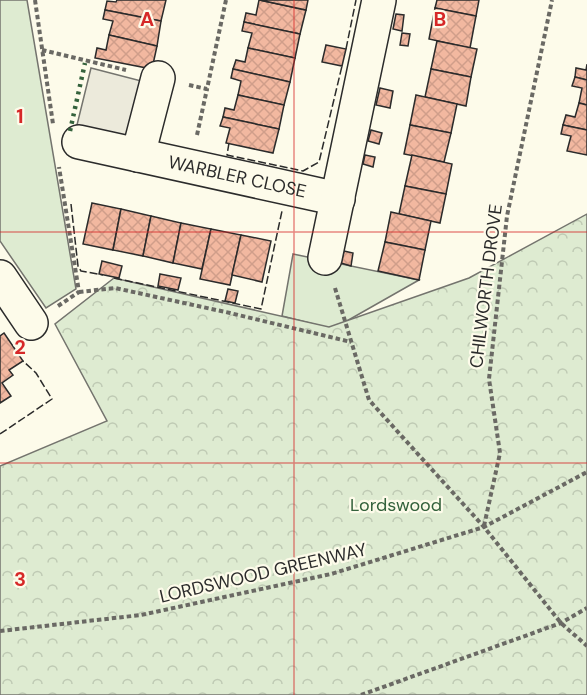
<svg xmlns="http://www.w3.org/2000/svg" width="587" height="695" viewBox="0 0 587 695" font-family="'DM Sans',sans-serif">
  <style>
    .grass { fill: #deebd1; stroke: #74746e; stroke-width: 1.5 }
    .forest { fill: url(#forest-crowns); stroke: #74746e; stroke-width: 1.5 }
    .parking { fill: #eceadb; stroke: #74746e; stroke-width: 1.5 }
    .building { fill: url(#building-cross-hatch); stroke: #2b2b2b; stroke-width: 1.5 }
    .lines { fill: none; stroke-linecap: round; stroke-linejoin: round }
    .minor-casing { stroke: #2b2b2b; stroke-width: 36 }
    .path { stroke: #6a6964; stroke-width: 4; stroke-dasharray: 4.5 3; stroke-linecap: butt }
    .minor { stroke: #fdfbea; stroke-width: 33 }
    .hedge { stroke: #34623c; stroke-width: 4.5; stroke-dasharray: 3 4.5; stroke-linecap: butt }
    .fence { stroke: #2b2b2b; stroke-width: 1.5; stroke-dasharray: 8 3; stroke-linecap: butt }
    .grid { fill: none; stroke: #d62828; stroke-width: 1.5; stroke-opacity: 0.55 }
    .labels { text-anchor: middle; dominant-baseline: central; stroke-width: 4.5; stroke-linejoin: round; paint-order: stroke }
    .street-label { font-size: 18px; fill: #2b2b2b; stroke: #fdfbea }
    .park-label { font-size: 18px; fill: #34623c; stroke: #fdfbea }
    .grid-label { font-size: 20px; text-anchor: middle; font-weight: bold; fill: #d62828; stroke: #fdfbea; stroke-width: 4.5; stroke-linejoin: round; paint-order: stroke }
  </style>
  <defs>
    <pattern id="forest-crowns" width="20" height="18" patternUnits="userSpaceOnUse" patternTransform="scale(1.5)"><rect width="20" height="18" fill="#deebd1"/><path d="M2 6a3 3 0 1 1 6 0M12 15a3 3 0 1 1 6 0" fill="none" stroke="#bfcab4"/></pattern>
    <pattern id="building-cross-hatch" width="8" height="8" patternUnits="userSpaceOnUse" patternTransform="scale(1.5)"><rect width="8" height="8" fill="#f2b8a0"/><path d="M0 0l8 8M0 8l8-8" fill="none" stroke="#d09e8a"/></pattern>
  </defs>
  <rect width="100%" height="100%" fill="#fdfbea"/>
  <g class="grass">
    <path d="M0,0H27L76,289L46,308L0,241Z"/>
    <path d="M293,254L419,280L345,322L329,328L282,316Z"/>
  </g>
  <path class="forest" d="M587,214V695H0V466L107,421L55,324L114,278L329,327L469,278Z"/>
  <path class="parking" d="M91,68L149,83L129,137L75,133Z"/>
  <g class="building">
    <path d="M117,0H166L161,21L105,10L107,1L116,2Z"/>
    <path d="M259,0L306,10L300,34L244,22L246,13L256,15Z"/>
    <path d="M260,0H308L306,10Z"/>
    <path d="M437,0H479L476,16L435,8Z"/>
    <path d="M435,8L476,16L470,48L429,39Z"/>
    <path d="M105,10L161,21L157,46L109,35L113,21L103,19Z"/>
    <path d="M396,14L404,15L402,31L393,29Z"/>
    <path d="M244,22L300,34L295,58L248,48L252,33L242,31Z"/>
    <path d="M402,33L410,34L408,46L400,45Z"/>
    <path d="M109,35L157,46L152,69L95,58L97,48L106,50Z"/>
    <path d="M437,41L477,49L471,77L431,69Z"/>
    <path d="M326,45L346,49L342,66L322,62Z"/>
    <path d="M248,48L295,58L290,82L233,69L236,60L245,62Z"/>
    <path d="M587,64V80L575,77L576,68L586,70Z"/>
    <path d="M233,69L290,82L284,105L238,95L241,81L231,78Z"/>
    <path d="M431,69L471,77L466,106L425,97Z"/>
    <path d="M575,77L587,80V105L579,103L582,88L572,86Z"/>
    <path d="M380,88L393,91L390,108L376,105Z"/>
    <path d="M238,95L284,105L279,129L223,117L225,108L234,110Z"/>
    <path d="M416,95L457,104L451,133L410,125Z"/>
    <path d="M579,103L587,105V130L563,125L566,115L575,117Z"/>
    <path d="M223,117L279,129L273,153L226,143L230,128L220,126Z"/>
    <path d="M410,125L451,133L444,162L404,154Z"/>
    <path d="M563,125L587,130V155L567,151L571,136L561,134Z"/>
    <path d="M371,130L382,133L379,144L368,141Z"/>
    <path d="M365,155L375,157L373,167L363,164Z"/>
    <path d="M412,155L452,164L446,194L405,186Z"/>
    <path d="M405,186L446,194L440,223L399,214Z"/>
    <path d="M92,203L121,209L113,250L83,244Z"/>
    <path d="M121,209L151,216L143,256L113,250Z"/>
    <path d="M391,212L431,221L425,250L385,242Z"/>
    <path d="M151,216L181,223L173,263L143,256Z"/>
    <path d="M181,223L211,229L202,269L173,263Z"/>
    <path d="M211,229L241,235L230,285L200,279Z"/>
    <path d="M241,235L271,241L262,282L232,275Z"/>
    <path d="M385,242L425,250L419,280L378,271Z"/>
    <path d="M344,251L353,253L351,266L341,263Z"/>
    <path d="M102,261L122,266L119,278L99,274Z"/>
    <path d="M160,274L181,278L178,290L158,286Z"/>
    <path d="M228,289L238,291L235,303L225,301Z"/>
    <path d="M4,333L23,361L9,370L13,375L2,383L11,396L0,403V336Z"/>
  </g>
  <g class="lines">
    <defs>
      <g id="minor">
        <path id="s1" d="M79,142L338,199"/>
        <path d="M138,155L158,78"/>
        <path d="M325,258L379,0"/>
        <path d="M0,277L31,323"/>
      </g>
    </defs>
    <use href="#minor" class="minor-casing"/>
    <g class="path">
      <path d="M35,0L53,124"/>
      <path d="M42,50L126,70"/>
      <path d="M189,85L207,89L226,0"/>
      <path d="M197,135L207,89"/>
      <path d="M335,288L369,400L484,527L561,623L587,646"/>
      <path d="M79,292L115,288L230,313L351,342"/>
      <path d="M58,306L79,292L59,167"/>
      <path d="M484,526L500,453L489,379L507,216L552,0"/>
      <path d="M0,631L141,615L331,574L484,527L587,472"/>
      <path d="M361,695L561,623L587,608"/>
    </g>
    <use href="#minor" class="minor"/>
    <path class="hedge" d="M70,131L85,63"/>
    <g class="fence">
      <path d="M346,49L356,0"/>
      <path d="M229,143L227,155L303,171L319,162L342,66"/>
      <path d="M71,204L78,266L81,271L103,275"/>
      <path d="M114,278L261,309L282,211"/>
      <path d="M0,434L52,399L36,373L23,361"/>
    </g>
  </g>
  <path class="grid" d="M294,0V695M0,232H587M0,463H587"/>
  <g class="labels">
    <g class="street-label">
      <text stroke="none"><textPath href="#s1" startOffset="162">WARBLER CLOSE</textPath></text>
      <text transform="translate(486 286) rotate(-83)">CHILWORTH DROVE</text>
      <text transform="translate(263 573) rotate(-13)">LORDSWOOD GREENWAY</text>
    </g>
    <g class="park-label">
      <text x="396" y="505">Lordswood</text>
    </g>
  </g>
  <g class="grid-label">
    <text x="147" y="26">A</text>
    <text x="440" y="26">B</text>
    <text x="20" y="123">1</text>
    <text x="20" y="354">2</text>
    <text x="20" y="586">3</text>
  </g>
</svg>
